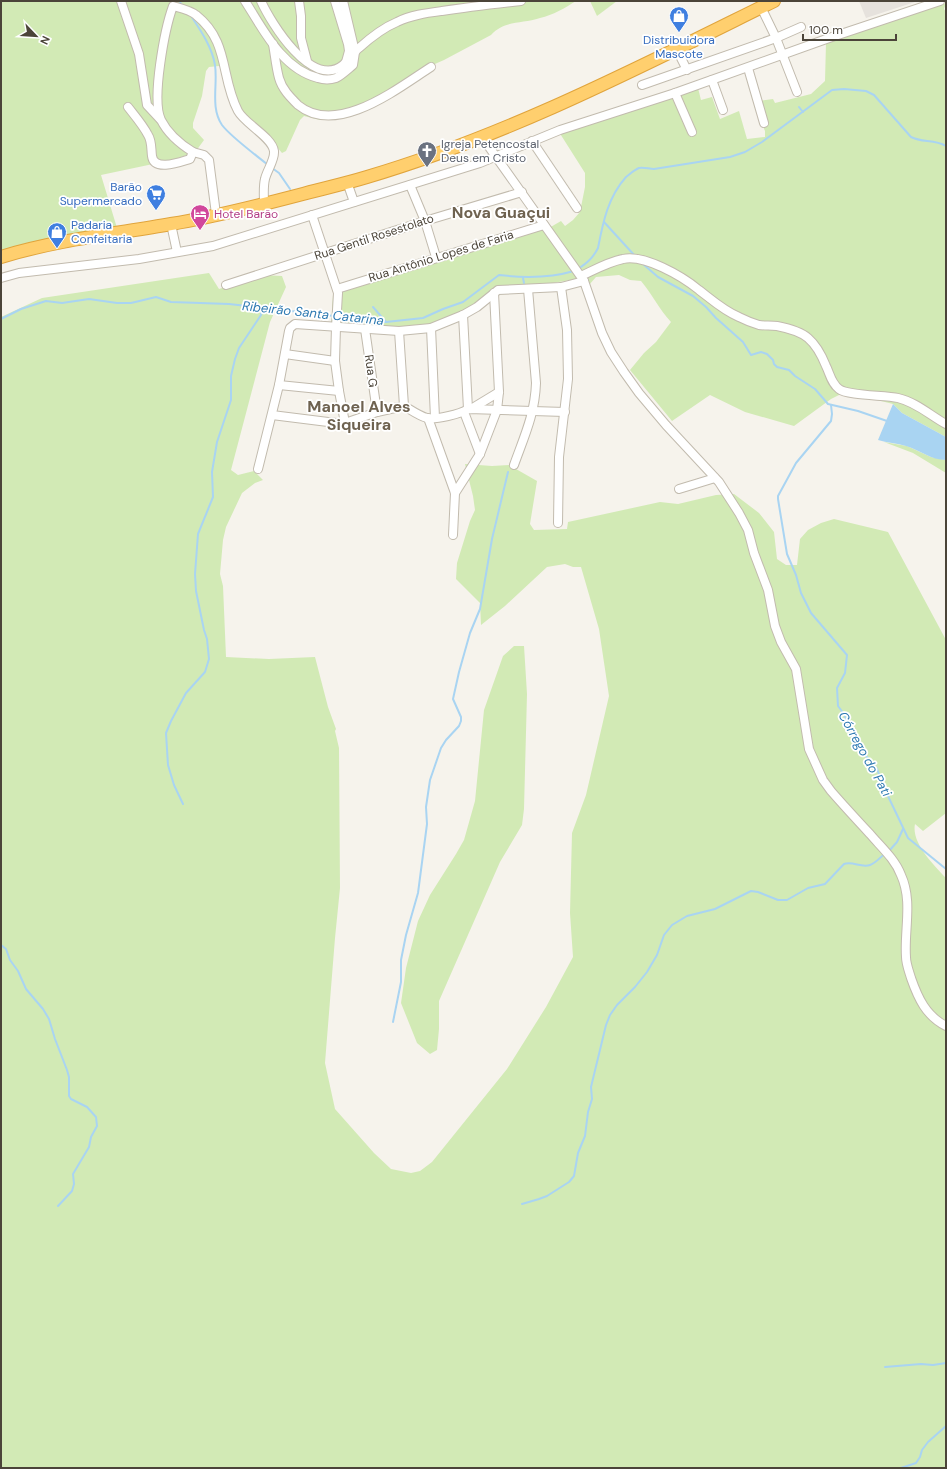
<svg xmlns="http://www.w3.org/2000/svg" width="947" height="1469" viewBox="0 0 947 1469" font-family="'DM Sans',sans-serif">
  <style>
    .industrial { fill: #e6e2dd }
    .green { fill: #d2eab5 }
    .water { fill: #a9d4f2 }
    .lines { fill: none; stroke-linecap: round; stroke-linejoin: round }
    .stream { stroke: #a9d4f2; stroke-width: 2 }
    .minor-casing { stroke: #c2bbae; stroke-width: 10 }
    .highway-casing { stroke: #e0a43c; stroke-width: 14 }
    .minor { stroke: #fff; stroke-width: 8 }
    .highway { stroke: #ffcf6e; stroke-width: 12 }
    .labels { text-anchor: middle; dominant-baseline: central; stroke-width: 3.5; stroke-linejoin: round; paint-order: stroke }
    .shop-label { font-size: 12px; fill: #366cbe; stroke: #fff }
    .worship-label { font-size: 12px; fill: #5b616d; stroke: #fff; text-anchor: start }
    .hotel-label { font-size: 12px; fill: #b23c85; stroke: #fff; text-anchor: start }
    .street-label { font-size: 12px; fill: #4b4439; stroke: #fff }
    .water-label { font-size: 13px; font-style: italic; fill: #2e7ab2; stroke: #fff }
    .district-label { font-size: 16px; font-weight: bold; fill: #6e6250; stroke: #fff }
  </style>
  <rect width="100%" height="100%" fill="#f6f3ec"/>
  <path class="industrial" d="M859,1H918L866,18Z"/>
  <g class="green">
    <path d="M1,1H576C565,8 553,15 540,18C522,24 505,20 491,35L444,60L419,71L382,99L341,117L320,120L304,116L300,120L286,151L282,153L272,141L244,115L223,67L219,66L209,67L206,71L202,96L193,123V128L204,140L196,151L187,155L172,160L101,175L117,228L1,252Z"/>
    <path d="M590,1H617L597,16Z"/>
    <path d="M946,3L944,9L946,12V437L902,413L893,404L845,392L831,399L794,426L745,412L710,395L672,421L630,370L644,353L656,342L671,322C659,309 652,294 641,281L630,280L619,275L596,277L589,285L584,284L576,279L553,283L552,285L496,288L478,303L454,316L424,326L406,329L331,325L333,295L538,229L549,228L561,221L565,226L573,220L580,212L585,187V173L559,132L698,88L701,100L712,97L720,119L739,111L747,139L765,137V131L754,106L759,101L773,99L775,103L811,94L825,81L826,43Z"/>
    <path d="M209,273L219,289L262,275L282,276L286,287L270,322L231,470L238,475L254,471L263,480L255,483L242,493L226,527L223,540L220,574L223,586L226,657L269,659L315,657L328,707L336,729L335,731L339,748L340,888L335,938L325,1063L335,1109L374,1153L391,1169L411,1173L420,1171L432,1162L507,1069L546,1007L573,957L570,913L572,833L586,795L609,696L599,629L581,567H573L565,564L547,567L505,606L481,625L480,603L456,579L457,563L470,521L475,510L473,496L465,464L492,466L509,465L537,481L530,524L534,530L567,529L568,522L660,502L678,504L716,495L734,494L759,513L774,532L777,559L786,565H797L800,539L808,530L821,523L834,519L888,532L946,640V813L923,831L915,824C911,843 934,865 946,878V1468H1V317L42,298Z"/>
    <path d="M884,442L907,446L931,457L946,460V473L913,453Z"/>
    <path d="M514,646H524L527,694L524,809L522,825L500,862L439,1001V1029L437,1050L430,1054L417,1043L401,1003L406,968L418,921L430,895L456,854L464,840L475,801L484,710L503,656Z"/>
  </g>
  <path class="water" d="M893,404L902,413L946,437V460C931,460 920,450 906,446C897,443 887,443 878,440Z"/>
  <g class="lines">
    <g class="stream">
      <path d="M179,1L183,6"/>
      <path d="M191,16C201,31 212,47 215,65C218,85 210,107 222,125C231,137 256,155 268,165"/>
      <path d="M799,107L803,112"/>
      <path d="M272,168L279,173L290,189"/>
      <path d="M604,222L635,256"/>
      <path d="M643,264L658,277L693,296L706,307L716,318L743,342L751,355L761,352L767,354L773,360L774,364L777,367L789,370L795,376L815,389L828,404L858,411L887,421"/>
      <path d="M578,269C587,263 593,258 598,248C603,222 608,197 626,177C630,174 634,170 639,168C644,167 649,169 654,169L730,157L745,152L762,142L832,90L844,89L866,91L874,95L911,137C922,143 934,139 946,146"/>
      <path d="M523,278L524,283"/>
      <path d="M373,307L386,322"/>
      <path d="M338,316L386,322L423,318L443,309L463,302L499,275C524,278 550,278 574,271"/>
      <path d="M1,319L21,309L46,301L62,303L89,299L117,303H131L156,297L171,302L229,304L334,316"/>
      <path d="M831,405L832,414L831,421L796,463L778,496V499L787,554L796,575L801,593L811,613L847,655L845,673L837,688L838,706L844,714L852,737L866,756L877,769L887,794L908,838L946,869"/>
      <path d="M183,804L174,785L168,765L166,733L171,721L186,693L205,672L209,659L207,639L204,630L196,591L195,574L198,534L213,497L212,472L217,442L231,400V376L235,359L239,348L261,315L262,308"/>
      <path d="M889,851L897,842L903,829"/>
      <path d="M1,945L6,949L10,960L18,971L26,989L43,1009L49,1019L55,1039L67,1070L69,1077V1096L71,1099L87,1107L96,1117L97,1126L91,1137L89,1147L73,1174L74,1184L72,1191L58,1206"/>
      <path d="M393,1022L401,982V960L406,935L418,893L427,824L426,807L430,780L441,748L446,740L459,726L461,721V717L453,699L459,672L470,633L480,609L492,539L508,472"/>
      <path d="M522,1204L539,1199L547,1196L569,1182L574,1176L578,1153L585,1136L588,1112L592,1099L591,1087L606,1025L610,1015L617,1005L635,987L647,972L657,955L664,935L672,925L687,916L715,909L751,891L758,892L778,900H787L808,888L825,884L844,864C853,861 861,868 870,865C876,863 880,857 885,854"/>
      <path d="M885,1367L921,1364L933,1365L946,1363"/>
      <path d="M901,1468L916,1463L920,1457L922,1450L928,1442L946,1426"/>
    </g>
    <defs>
      <g id="minor">
        <path d="M121,1L139,54L147,105L160,119"/>
        <path d="M245,1C263,29 282,69 318,78C324,80 330,80 336,78C342,75 348,69 353,65L355,52L343,1"/>
        <path d="M261,1C271,23 312,90 343,65C349,60 353,53 359,48C369,39 385,27 397,22C411,15 427,13 442,11C468,7 494,4 521,1"/>
        <path d="M299,1L301,16V38L307,61"/>
        <path d="M335,1L348,44L349,51L346,62"/>
        <path d="M761,7L776,38L797,92"/>
        <path d="M273,44C275,55 276,67 279,78C282,89 290,97 298,105C337,137 398,88 431,67"/>
        <path d="M676,48L687,70"/>
        <path d="M748,68L764,123"/>
        <path d="M712,80L723,110"/>
        <path d="M642,85L776,38L801,27"/>
        <path d="M675,93L692,132"/>
        <path d="M128,107C135,116 143,125 148,135C152,141 151,149 152,156C154,172 180,162 190,159L193,152C180,144 168,134 161,120C151,99 165,28 173,6C180,8 190,10 196,15C230,42 220,77 238,111C245,124 272,137 274,151C275,160 267,170 265,179C263,187 264,196 264,204"/>
        <path d="M482,137L584,281L602,333L611,352L624,372L639,393L666,425L719,482L739,513L748,530L754,553L768,590L775,626L781,642L796,669L809,749L823,780L831,791C844,806 857,820 870,834C881,847 895,859 901,875C913,901 904,930 906,957C906,964 909,971 911,978C918,998 926,1016 946,1026"/>
        <path d="M532,141L577,208"/>
        <path d="M193,152L204,155L209,160L216,214"/>
        <path d="M347,182L354,202"/>
        <path d="M410,185L425,221L436,257"/>
        <path d="M312,215L338,293L336,327L335,361L339,391L345,423"/>
        <path d="M171,224L177,252"/>
        <path d="M581,276C594,270 608,262 623,259C644,254 682,276 699,290C712,300 724,311 739,317C745,320 752,323 759,325C765,326 771,325 777,326C787,328 800,331 808,338C815,344 822,356 826,366C830,374 831,383 839,389C848,396 885,395 898,398C916,402 931,416 946,424"/>
        <path d="M1,278L19,273L139,259L213,246L480,163L560,130L675,93L832,37L940,1"/>
        <path d="M226,285L425,221L522,192"/>
        <path d="M337,289L544,225"/>
        <path d="M463,315L468,409"/>
        <path d="M431,328L435,418"/>
        <path d="M365,329L377,412"/>
        <path d="M399,331L404,406"/>
        <path d="M285,354L335,361"/>
        <path d="M279,385L339,391"/>
        <path d="M471,409L499,392"/>
        <path d="M464,412L480,454"/>
        <path d="M272,415L336,423H345L377,412L404,406C411,410 419,416 427,418C435,420 461,414 468,409L565,412"/>
        <path d="M428,418L455,493L453,535"/>
        <path d="M514,465C524,437 535,414 536,383L528,289"/>
        <path d="M258,469L279,385L289,331L290,328L295,324L399,331L431,328L463,315L477,307L498,290L561,287L584,281"/>
        <path d="M679,489L715,478"/>
        <path d="M455,493L480,454L497,410L499,392L494,293"/>
        <path d="M558,523L559,457L568,379L567,330L561,287"/>
      </g>
      <path id="highway" d="M1,257C56,240 114,234 171,224C214,217 257,206 299,195C321,189 344,184 367,177C509,135 642,66 774,1"/>
    </defs>
    <use href="#minor" class="minor-casing"/>
    <use href="#highway" class="highway-casing"/>
    <use href="#minor" class="minor"/>
    <use href="#highway" class="highway"/>
  </g>
  <defs>
    <symbol id="shop-pin" viewBox="-11 -11 22 30"><path d="M0 17L-7.5 6A9.5 9.5 0 1 1 7.5 6Z" fill="#3f7fe0" stroke="#fff"/><path d="M-5-2.5h2.3a2.7 3.5 0 0 1 5.4 0H5L5.5 6h-11ZM-1.5-2.5h3a1.5 2.3 0 0 0-3 0Z" fill="#fff"/></symbol>
    <symbol id="church-pin" viewBox="-11 -11 22 30"><path d="M0 17L-7.5 6A9.5 9.5 0 1 1 7.5 6Z" fill="#6b7280" stroke="#fff"/><path d="M-1.2-6h2.4v3.5h3.3v2.4h-3.3V6h-2.4V-.1h-3.3v-2.4h3.3Z" fill="#fff"/></symbol>
    <symbol id="supermarket-pin" viewBox="-11 -11 22 30"><path d="M0 17L-7.5 6A9.5 9.5 0 1 1 7.5 6Z" fill="#3f7fe0" stroke="#fff"/><path d="M-6-5.5h2.5l.6 2H6L4.5 2H-2.5L-4.4-4H-6ZM-1.5 3.2a1.3 1.3 0 1 0 .1 0ZM3 3.2a1.3 1.3 0 1 0 .1 0Z" fill="#fff"/></symbol>
    <symbol id="hotel-pin" viewBox="-11 -11 22 30"><path d="M0 17L-7.5 6A9.5 9.5 0 1 1 7.5 6Z" fill="#d1479c" stroke="#fff"/><path d="M-6-4.5h1.5V1H6V5H4.5V3h-9V5H-6ZM-4 0a1.8 1.8 0 1 1 3.6 0ZM.5 0V-2.5h3Q6-2.5 6 0Z" fill="#fff"/></symbol>
  </defs>
  <g fill-rule="evenodd">
    <use href="#shop-pin" x="668" y="5" width="22" height="30"/>
    <use href="#church-pin" x="416" y="140" width="22" height="30"/>
    <use href="#supermarket-pin" x="145" y="183" width="22" height="30"/>
    <use href="#hotel-pin" x="189" y="203" width="22" height="30"/>
    <use href="#shop-pin" x="46" y="221" width="22" height="30"/>
  </g>
  <g class="labels">
    <g class="shop-label">
      <text x="679" y="40">Distribuidora<tspan x="679" dy="14">Mascote</tspan></text>
      <text x="142" y="187" text-anchor="end">Barão<tspan x="142" dy="14">Supermercado</tspan></text>
      <text x="71" y="225" text-anchor="start">Padaria<tspan x="71" dy="14">Confeitaria</tspan></text>
    </g>
    <g class="worship-label">
      <text x="441" y="144">Igreja Petencostal<tspan x="441" dy="14">Deus em Cristo</tspan></text>
    </g>
    <g class="hotel-label">
      <text x="214" y="214">Hotel Barão</text>
    </g>
    <g class="street-label">
      <text transform="translate(374 237) rotate(-18)">Rua Gentil Rosestolato</text>
      <text transform="translate(441 256) rotate(-17)">Rua Antônio Lopes de Faria</text>
      <text transform="translate(371 371) rotate(82)">Rua G</text>
    </g>
    <g class="water-label">
      <text transform="translate(313 313) rotate(6)">Ribeirão Santa Catarina</text>
      <text transform="translate(865 754) rotate(61)">Córrego do Pati</text>
    </g>
    <g class="district-label">
      <text x="501" y="212">Nova Guaçui</text>
      <text x="359" y="406">Manoel Alves<tspan x="359" dy="18">Siqueira</tspan></text>
    </g>
  </g>
  <rect width="947" height="1469" fill="none" stroke="#4b4439" stroke-width="4"/>
  <g transform="translate(36 36) rotate(115)" stroke="#ffffff" stroke-width="3" paint-order="stroke">
  <path d="M0-3L7 15L0 10L-7 15Z" fill="#4b4439"/>
  <text y="-6" font-size="11" font-weight="bold" text-anchor="middle" fill="#4b4439">N</text>
  </g>
  <path d="M803 34v6h93v-6" fill="none" stroke="#4b4439" stroke-width="2"/>
  <text x="809" y="34" font-size="12" fill="#4b4439" stroke="#ffffff" stroke-width="3" paint-order="stroke">100 m</text>
</svg>
